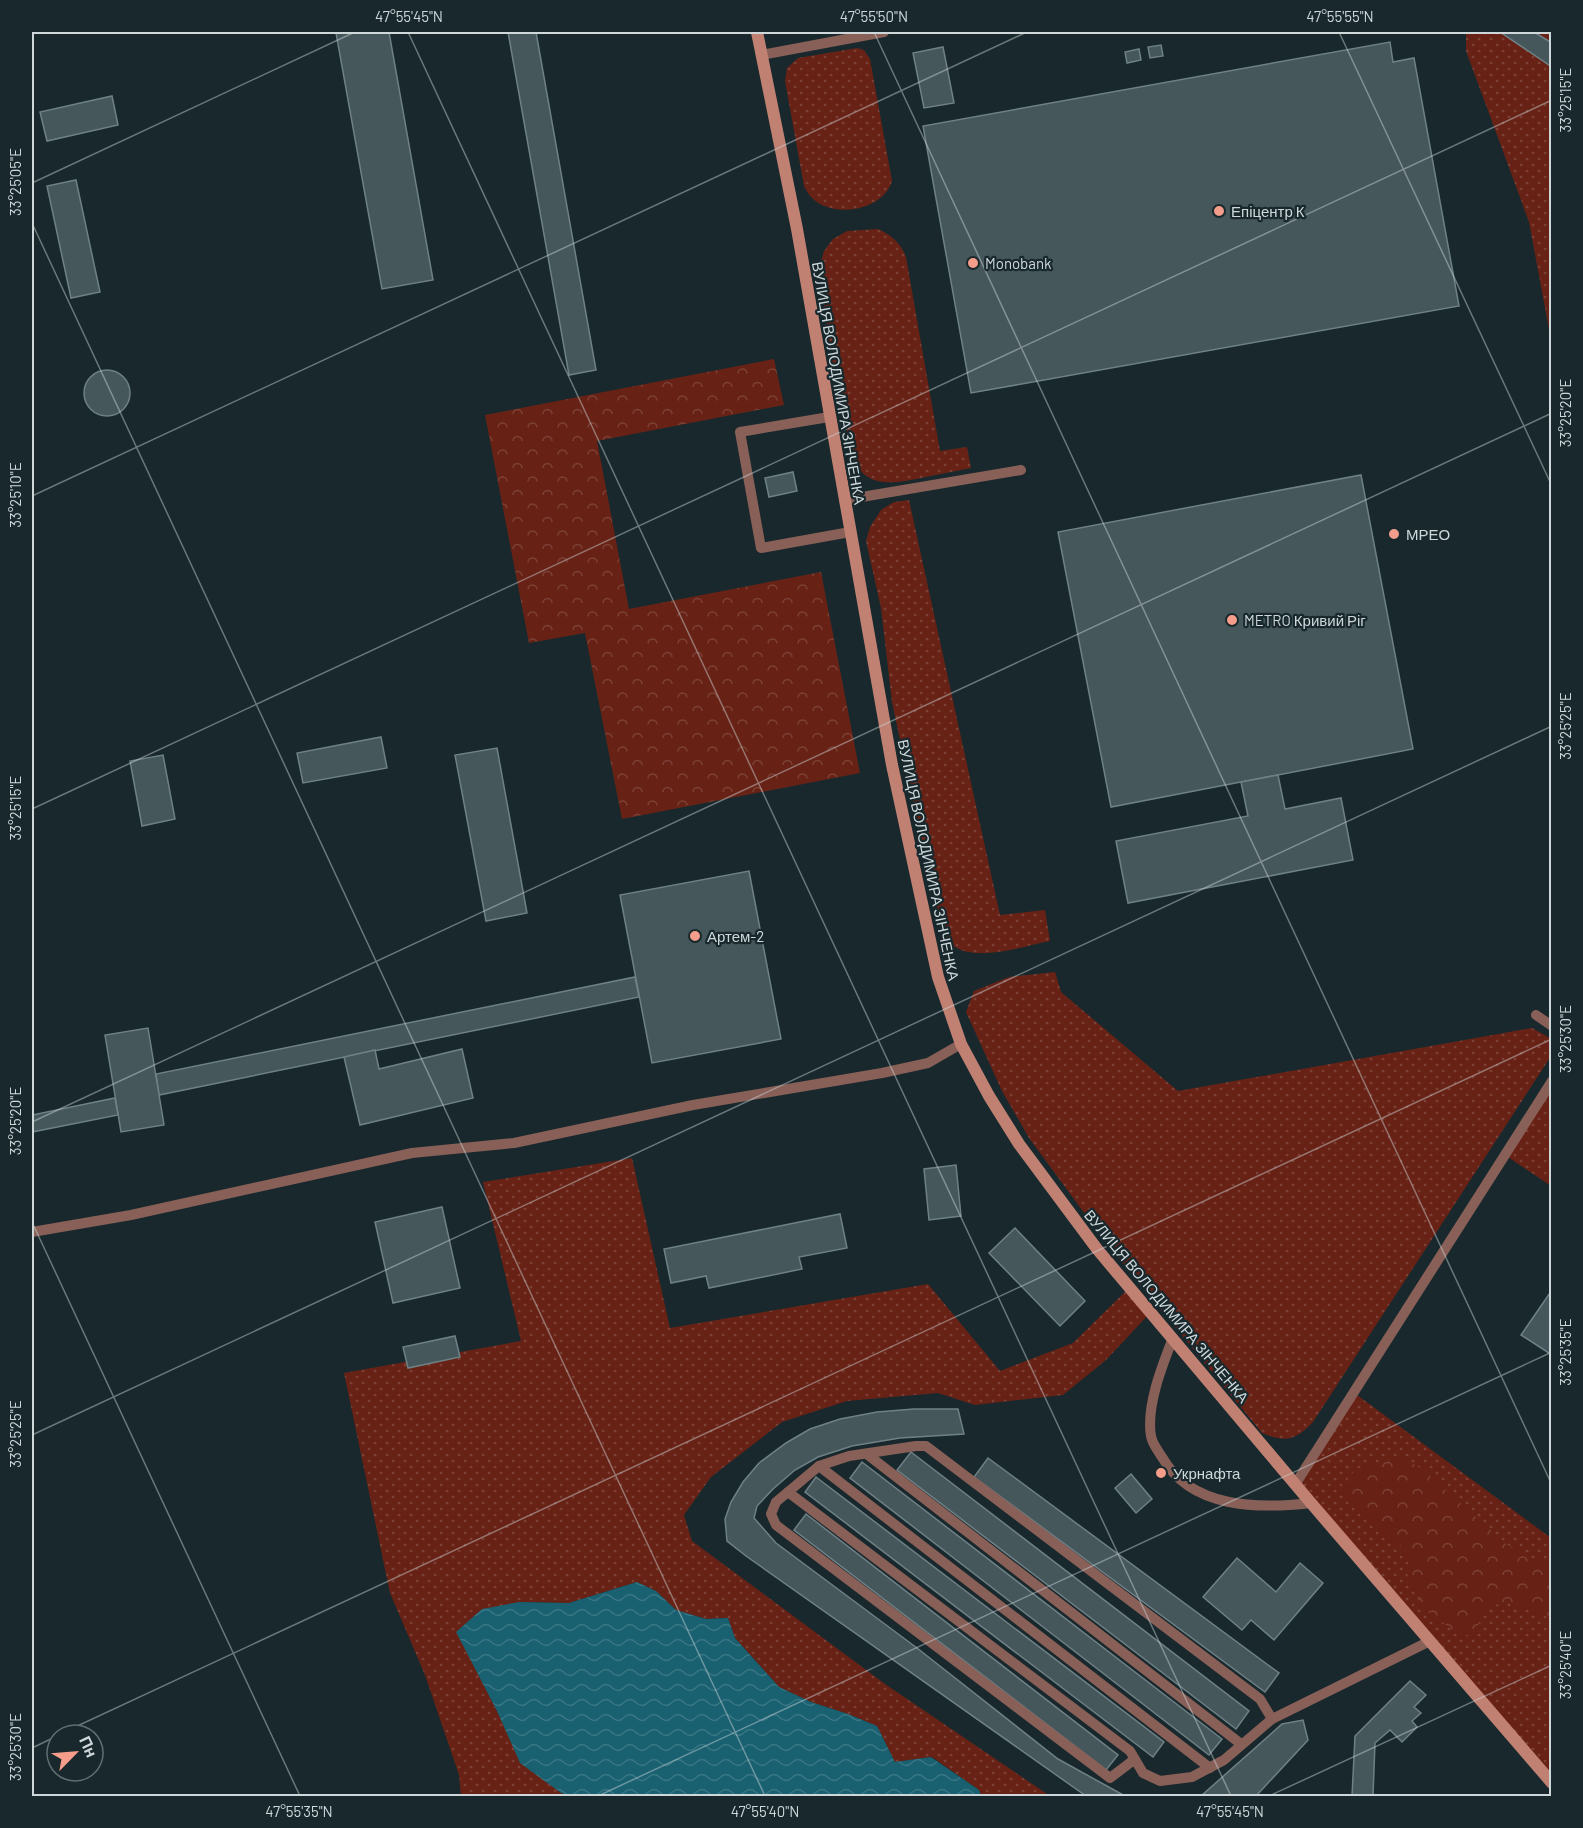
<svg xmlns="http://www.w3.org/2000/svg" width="1583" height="1828" viewBox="0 0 1583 1828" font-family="Barlow,sans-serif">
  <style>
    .grass { fill: url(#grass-dots) }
    .forest { fill: url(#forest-crowns) }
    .water { fill: url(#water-waves) }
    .building { fill: #45575b; stroke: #6e8186; stroke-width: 1.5 }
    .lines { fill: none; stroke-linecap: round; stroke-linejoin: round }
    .lane { stroke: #886058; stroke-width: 10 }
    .secondary { stroke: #c08173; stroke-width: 12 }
    .ticks { fill: none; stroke: #ced8db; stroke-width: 1.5; stroke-opacity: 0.45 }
    .poi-dot { fill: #f49d8b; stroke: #18282c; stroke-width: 2 }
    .labels { text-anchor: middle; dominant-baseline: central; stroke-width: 4.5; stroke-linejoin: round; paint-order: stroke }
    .poi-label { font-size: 15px; fill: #ced8db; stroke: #18282c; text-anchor: start }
    .street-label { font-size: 15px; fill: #ced8db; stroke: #18282c }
    .neatline { fill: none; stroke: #ced8db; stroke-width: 2 }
    .ticks-label { font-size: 15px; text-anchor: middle; fill: #ced8db }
  </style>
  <defs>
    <pattern id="grass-dots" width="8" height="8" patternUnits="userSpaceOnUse" patternTransform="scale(1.5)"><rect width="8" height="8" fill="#682215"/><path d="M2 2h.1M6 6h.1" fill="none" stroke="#7c4136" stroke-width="1.8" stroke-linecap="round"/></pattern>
    <pattern id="forest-crowns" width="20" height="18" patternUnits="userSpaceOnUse" patternTransform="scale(1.5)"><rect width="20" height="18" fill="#682215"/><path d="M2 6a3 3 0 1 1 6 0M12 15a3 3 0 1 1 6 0" fill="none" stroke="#7c4136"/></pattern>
    <pattern id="water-waves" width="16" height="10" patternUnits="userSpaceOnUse" patternTransform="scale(1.5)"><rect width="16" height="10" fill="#196070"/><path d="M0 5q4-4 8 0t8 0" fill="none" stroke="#397684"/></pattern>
  </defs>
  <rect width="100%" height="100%" fill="#18282c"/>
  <g class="grass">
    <path d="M1466,32H1551V340L1529,222L1466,51Z"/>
    <path d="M857,48L864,50L870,59L892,181C883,211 833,219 812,198C809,195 806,190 804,186L785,81L787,68L798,58Z"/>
    <path d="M878,229C891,235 901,243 906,257L940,451L967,447L971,468C956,471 941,474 926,477C893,484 861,491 851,450C845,426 844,401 834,378L819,269L824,251L833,239L847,231Z"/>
    <path d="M909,500L1000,915L1045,910L1050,941C1023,946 974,964 951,944C948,941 945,937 941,933L892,702L881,608L866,541L870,527L881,510L894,502Z"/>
    <path d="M1055,972L1061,992L1178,1091L1532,1028L1550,1038L1551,1056L1313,1422C1296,1440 1286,1443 1262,1433L1107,1244L1029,1138L1002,1091L966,1012L974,991L1009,977Z"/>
    <path d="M1551,1081V1186L1505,1155Z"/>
    <path d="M632,1158L670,1328L928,1284L1000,1371L1073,1343L1129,1288L1150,1313L1106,1360L1063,1395L975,1405L938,1393L847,1401L782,1422L711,1477L684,1515L692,1541L885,1684L1050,1796H981L979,1790L932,1757L895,1762L877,1726L848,1714L811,1702L779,1687L735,1638L728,1618L706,1619L676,1610L656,1591L637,1582L569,1603L519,1602L457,1632L497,1711L561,1793L573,1796H461L459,1775L425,1675L390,1593L344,1373L521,1341L483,1182Z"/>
    <path d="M1353,1392L1551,1538V1783L1296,1483Z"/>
  </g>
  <g class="forest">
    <path d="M774,359L784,405L597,441L629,609L821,572L860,773L622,819L585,633L529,643L485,415Z"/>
    <path d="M1403,1459L1421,1468L1506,1544L1551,1568V1619L1533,1610L1508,1602L1486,1607L1473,1636L1459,1634L1429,1613L1409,1585L1407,1572L1409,1556C1400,1542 1398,1544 1384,1535C1366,1523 1350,1505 1342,1485L1356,1469L1382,1461Z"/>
  </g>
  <path class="water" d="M637,1582L656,1591L676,1610L706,1619L728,1618L735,1638L779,1687L811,1702L848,1714L877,1726L895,1762L931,1757L979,1790L981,1796H573L561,1793L520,1763L497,1711L456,1632L482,1609L519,1602L569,1603Z"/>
  <g class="building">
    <path d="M343,32H389L433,280L382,289L336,33Z"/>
    <path d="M508,32H536L596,370L569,375Z"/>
    <path d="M1500,32H1534L1552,43V67Z"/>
    <path d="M1390,42L1393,62L1414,58L1459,306L971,393L923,126Z"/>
    <path d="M1161,45L1163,56L1150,58L1148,47Z"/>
    <path d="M943,47L954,103L924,108L913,53Z"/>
    <path d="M1139,49L1141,60L1127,63L1125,52Z"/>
    <path d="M112,96L118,125L47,141L40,112Z"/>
    <path d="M76,180L100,292L71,298L47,186Z"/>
    <circle cx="107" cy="393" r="23"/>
    <path d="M793,472L797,491L769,497L765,478Z"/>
    <path d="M1361,475L1413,749L1111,807L1058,532Z"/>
    <path d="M381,737L387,768L303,783L297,753Z"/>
    <path d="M497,748L527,913L486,921L455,755Z"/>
    <path d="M163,755L175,819L142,826L130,761Z"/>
    <path d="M1278,775L1285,809L1341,798L1353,860L1128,903L1116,841L1248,816L1241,782Z"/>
    <path d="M749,871L781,1039L652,1063L620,895Z"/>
    <path d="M635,977L639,997L159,1095L156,1074Z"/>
    <path d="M148,1028L164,1125L121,1132L105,1035Z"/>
    <path d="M462,1049L473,1098L360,1125L344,1057L375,1050L379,1069Z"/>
    <path d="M115,1098L118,1115L32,1132V1115Z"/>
    <path d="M956,1165L961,1216L929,1220L924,1169Z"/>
    <path d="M442,1207L460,1288L393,1303L375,1222Z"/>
    <path d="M840,1214L847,1248L799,1257L802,1269L709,1288L706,1276L671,1283L664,1249Z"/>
    <path d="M1015,1228L1085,1301L1060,1326L989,1253Z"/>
    <path d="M1552,1290V1355L1521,1335Z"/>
    <path d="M455,1336L460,1357L408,1368L403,1347Z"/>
    <path d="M914,1409H958L964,1434L900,1438L852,1446L818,1457L795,1470L773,1489L757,1506L754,1518L776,1543L917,1648L1058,1759L1125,1796H1086L746,1556L727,1541L725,1519L731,1502L743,1482L759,1463L786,1443L810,1429L840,1419L877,1412Z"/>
    <path d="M911,1452L1249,1711L1236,1729L897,1470Z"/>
    <path d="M988,1458L1279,1673L1265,1692L974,1477Z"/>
    <path d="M862,1462L1222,1739L1209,1755L850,1478Z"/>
    <path d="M1131,1474L1152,1499L1136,1513L1115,1488Z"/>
    <path d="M816,1477L1164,1742L1153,1757L805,1492Z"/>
    <path d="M806,1514L1118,1755L1106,1770L794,1530Z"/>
    <path d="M1237,1558L1276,1592L1300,1563L1323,1583L1274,1640L1251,1620L1242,1630L1203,1597Z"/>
    <path d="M1410,1681L1426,1695L1414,1707L1421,1713L1412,1721L1417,1727L1402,1742L1390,1730L1375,1743L1373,1796H1352L1355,1736Z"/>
    <path d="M1303,1720L1308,1740L1256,1796H1201L1282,1724Z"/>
  </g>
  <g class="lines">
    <g class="lane">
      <path d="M761,55L884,32"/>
      <path d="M829,417L740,432L761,548L850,532"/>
      <path d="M844,500L1021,470"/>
      <path d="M1536,1015L1552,1026"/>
      <path d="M32,1232L131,1215L412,1153L514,1143L693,1105L882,1073L928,1063L961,1044"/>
      <path d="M1173,1338C1162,1366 1146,1406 1151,1436C1152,1443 1158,1451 1162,1457C1191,1509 1259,1509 1311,1503"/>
      <path d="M868,1455L1241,1744"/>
      <path d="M819,1466L1210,1768"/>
      <path d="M1296,1483L1552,1081"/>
      <path d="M788,1492L819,1466L849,1456L916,1446H926L1260,1699L1272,1719"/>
      <path d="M1135,1759L1110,1778L776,1525L771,1514L776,1502L788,1492L1130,1751L1143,1773L1160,1781L1192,1777L1224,1760L1272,1719L1430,1641"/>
    </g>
    <path class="secondary" d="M757,32L797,229L892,765L938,977L961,1044L989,1096L1019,1144L1097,1249L1311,1503L1552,1783"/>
  </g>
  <path class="ticks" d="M408,32L1231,1796M874,32L1552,1485M1339,32L1552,486M32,183L355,32M32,223L765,1796M32,496L1027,32M32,809L1552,100M32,1122L1552,413M32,1222L300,1796M32,1435L1552,726M58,1735L1552,1039M32,1748L57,1736M598,1796L1552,1352M1269,1796L1552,1665"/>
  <g class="poi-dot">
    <circle cx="1219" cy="211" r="6"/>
    <circle cx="973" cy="263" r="6"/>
    <circle cx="1394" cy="534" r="6"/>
    <circle cx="1232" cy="620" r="6"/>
    <circle cx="695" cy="936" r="6"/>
    <circle cx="1161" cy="1473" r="6"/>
  </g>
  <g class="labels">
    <g class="poi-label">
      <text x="1231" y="211">Епіцентр К</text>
      <text x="985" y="263">Monobank</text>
      <text x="1406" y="534">МРЕО</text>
      <text x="1244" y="620">METRO Кривий Ріг</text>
      <text x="707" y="936">Артем-2</text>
      <text x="1173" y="1473">Укрнафта</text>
    </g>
    <g class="street-label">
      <text transform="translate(839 383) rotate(80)">ВУЛИЦЯ ВОЛОДИМИРА ЗІНЧЕНКА</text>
      <text transform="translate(929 860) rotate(78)">ВУЛИЦЯ ВОЛОДИМИРА ЗІНЧЕНКА</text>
      <text transform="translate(1167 1306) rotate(50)">ВУЛИЦЯ ВОЛОДИМИРА ЗІНЧЕНКА</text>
    </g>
  </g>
  <rect width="1583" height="1828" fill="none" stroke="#18282c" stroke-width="66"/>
  <g transform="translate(75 1753) rotate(65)"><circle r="28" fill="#18282c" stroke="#616e72" stroke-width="1.5"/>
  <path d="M0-4.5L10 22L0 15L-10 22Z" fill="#f49d8b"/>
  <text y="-9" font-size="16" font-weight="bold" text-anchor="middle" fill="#ced8db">Пн</text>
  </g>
  <rect x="33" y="33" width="1517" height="1762" class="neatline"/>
  <g class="ticks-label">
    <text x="409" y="22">47°55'45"N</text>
    <text x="874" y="22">47°55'50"N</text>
    <text x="1340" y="22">47°55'55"N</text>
    <text transform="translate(1566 100) rotate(-90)" y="5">33°25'15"E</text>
    <text transform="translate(16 182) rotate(-90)" y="5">33°25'05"E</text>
    <text transform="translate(1566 413) rotate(-90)" y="5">33°25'20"E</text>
    <text transform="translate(16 495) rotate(-90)" y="5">33°25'10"E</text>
    <text transform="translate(1566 726) rotate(-90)" y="5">33°25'25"E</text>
    <text transform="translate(16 808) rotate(-90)" y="5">33°25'15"E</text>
    <text transform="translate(1566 1039) rotate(-90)" y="5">33°25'30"E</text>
    <text transform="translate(16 1121) rotate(-90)" y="5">33°25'20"E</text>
    <text transform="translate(1566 1352) rotate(-90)" y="5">33°25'35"E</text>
    <text transform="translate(16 1434) rotate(-90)" y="5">33°25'25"E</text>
    <text transform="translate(1566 1665) rotate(-90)" y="5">33°25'40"E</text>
    <text transform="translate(16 1747) rotate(-90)" y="5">33°25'30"E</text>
    <text x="299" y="1817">47°55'35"N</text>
    <text x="765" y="1817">47°55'40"N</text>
    <text x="1230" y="1817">47°55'45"N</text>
  </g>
</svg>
